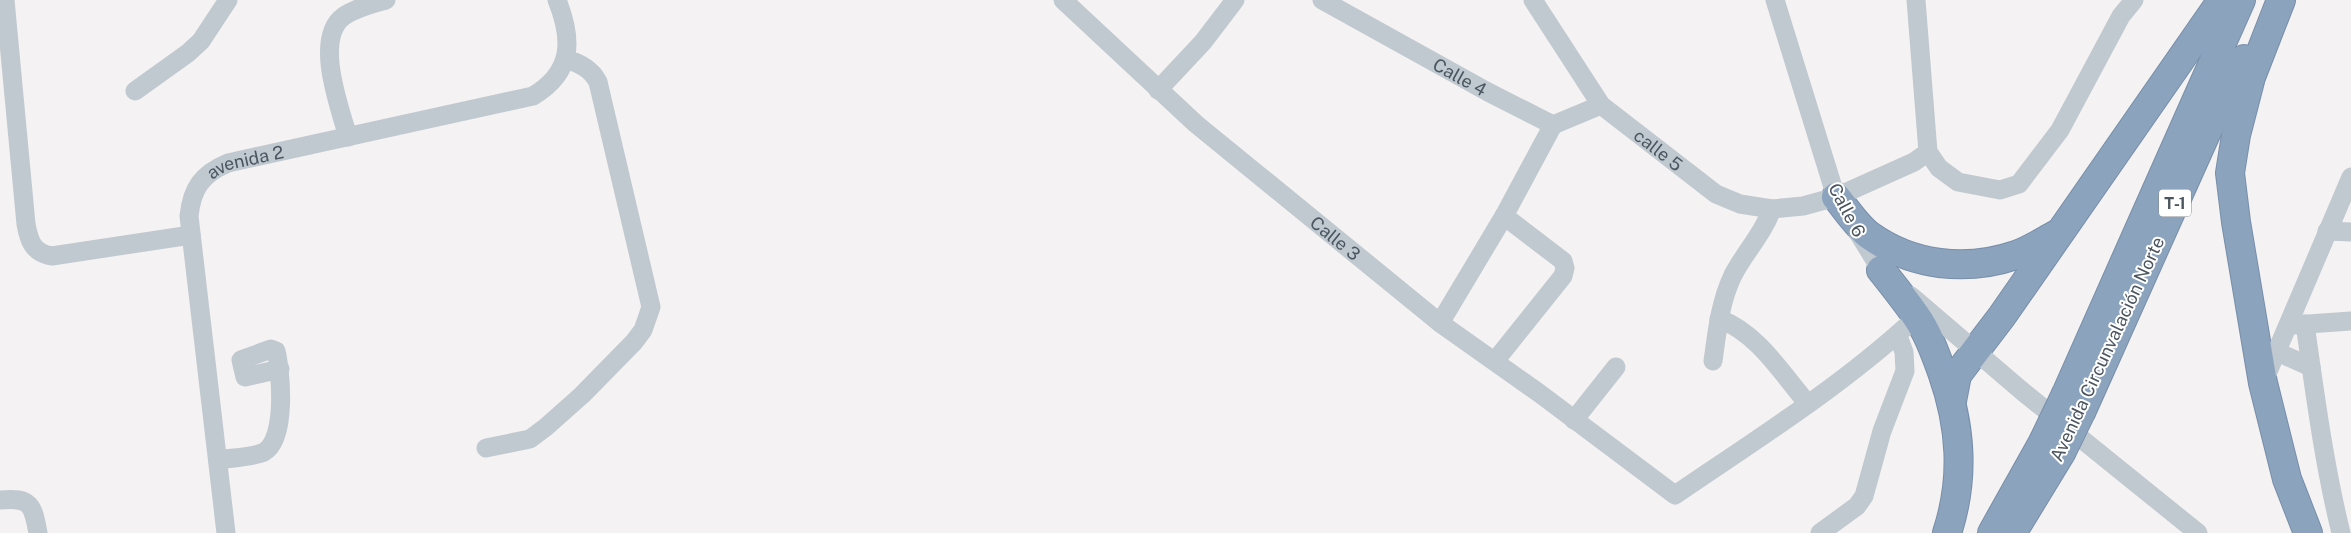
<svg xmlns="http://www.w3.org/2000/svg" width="2351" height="533" viewBox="0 0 2351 533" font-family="'Public Sans',sans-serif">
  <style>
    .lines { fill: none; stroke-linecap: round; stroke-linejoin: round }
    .highway-casing { stroke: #778eaa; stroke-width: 30 }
    .minor { stroke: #c0c9d0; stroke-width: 19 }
    .highway { stroke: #8ca3be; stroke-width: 28 }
    .highway-bridge-casing { stroke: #778eaa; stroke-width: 30; stroke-linecap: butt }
    .highway-bridge { stroke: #8ca3be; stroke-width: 28 }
    .labels { text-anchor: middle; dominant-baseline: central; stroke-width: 4; stroke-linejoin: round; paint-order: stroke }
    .shield { fill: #fff; stroke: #80888f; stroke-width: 1 }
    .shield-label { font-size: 16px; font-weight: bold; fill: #4a555f }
    .street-label { font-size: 18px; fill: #4a555f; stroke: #fff }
  </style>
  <rect width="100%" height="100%" fill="#f4f2f2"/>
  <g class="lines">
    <defs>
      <g id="highway">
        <path d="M2281,0L2251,77L2236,135L2230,173L2236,222L2263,383L2287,479L2308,533"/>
        <path d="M1836,197C1846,209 1857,226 1869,235C1912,266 1966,272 2016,255C2030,250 2044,241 2057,234"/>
        <path d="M1881,270C1893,285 1905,300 1916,316C1928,333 1935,353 1942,372C1961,426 1965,478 1947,533"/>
        <path d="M2066,394L2241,0"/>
        <path d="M1952,401L1957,375L2002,316L2222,0"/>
        <path d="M2082,410L2208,129L2244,59"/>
        <path d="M2017,525L2061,453"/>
        <path d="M1992,533L2043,442"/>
      </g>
    </defs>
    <use href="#highway" class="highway-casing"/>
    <g class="minor">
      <path d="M5,0L26,224C29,241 33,253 52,256L191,235"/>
      <path id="s1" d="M1063,0L1196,124L1440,323L1504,216L1553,125"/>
      <path id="s2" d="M1322,0L1488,92L1553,125L1601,105"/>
      <path id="s3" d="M1533,0L1601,105L1716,194L1740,204L1772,209L1803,206L1836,197L1914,162L1928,152L1916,0"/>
      <path d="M1775,0L1836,197L1842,208"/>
      <path d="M1158,90L1203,42L1235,0"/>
      <path d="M135,91L188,53L201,41L228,0"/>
      <path d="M348,137C340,108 313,38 344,16C356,8 372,4 386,0"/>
      <path d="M1928,152L1939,168L1958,182L2000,190L2019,184L2060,130L2121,16L2134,0"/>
      <path d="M1857,231L1881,270L1890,278"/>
      <path d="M2327,231L2351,232"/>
      <path d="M1911,296L2022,391L2198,533"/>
      <path d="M1719,319C1757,332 1783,375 1808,404"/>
      <path d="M1440,323L1539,393L1675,495C1760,437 1850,381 1925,309"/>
      <path d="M2305,324C2315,394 2324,464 2341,533"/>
      <path d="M2294,325L2351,321"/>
      <path d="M2275,351L2311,367"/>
      <path d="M1495,361L1563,276L1565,268L1563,261L1504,216"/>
      <path d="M1713,361C1717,332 1720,302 1733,275C1745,252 1763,234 1772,209"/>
      <path d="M2264,381L2351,177"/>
      <path d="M1574,420L1616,367"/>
      <path d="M486,448L530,439L546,427L582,395L634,342L643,330L651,307L598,82C592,70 579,62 566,60"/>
      <path d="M218,460C229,458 255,457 264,452C287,439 281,372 276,351L271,349L241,360L245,377L280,369"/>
      <path d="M0,500C31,497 33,505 38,533"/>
      <path id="s4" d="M226,533L189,216C192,188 202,174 228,163L533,96C573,72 573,40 557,0"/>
      <path d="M1820,533L1857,506L1864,496L1882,431L1905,371L1904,352L1898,336"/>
    </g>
    <use href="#highway" class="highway"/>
    <defs>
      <g id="highway-bridge">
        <path d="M2043,442L2066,394"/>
        <path d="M2061,453L2082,410"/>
      </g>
    </defs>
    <use href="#highway-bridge" class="highway-bridge-casing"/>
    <use href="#highway-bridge" class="highway-bridge"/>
  </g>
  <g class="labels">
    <rect class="shield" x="2159" y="189.5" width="32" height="27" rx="4"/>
    <g class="shield-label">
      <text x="2175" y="203">T-1</text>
    </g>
    <g class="street-label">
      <text stroke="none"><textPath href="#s2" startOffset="158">Calle 4</textPath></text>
      <text stroke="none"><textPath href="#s3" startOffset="198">calle 5</textPath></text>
      <text stroke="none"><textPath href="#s4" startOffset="406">avenida 2</textPath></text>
      <text transform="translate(1847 210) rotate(62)">Calle 6</text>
      <text stroke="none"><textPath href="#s1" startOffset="362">Calle 3</textPath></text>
      <text transform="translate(2107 349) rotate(-65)">Avenida Circunvalación Norte</text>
    </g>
  </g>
</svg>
